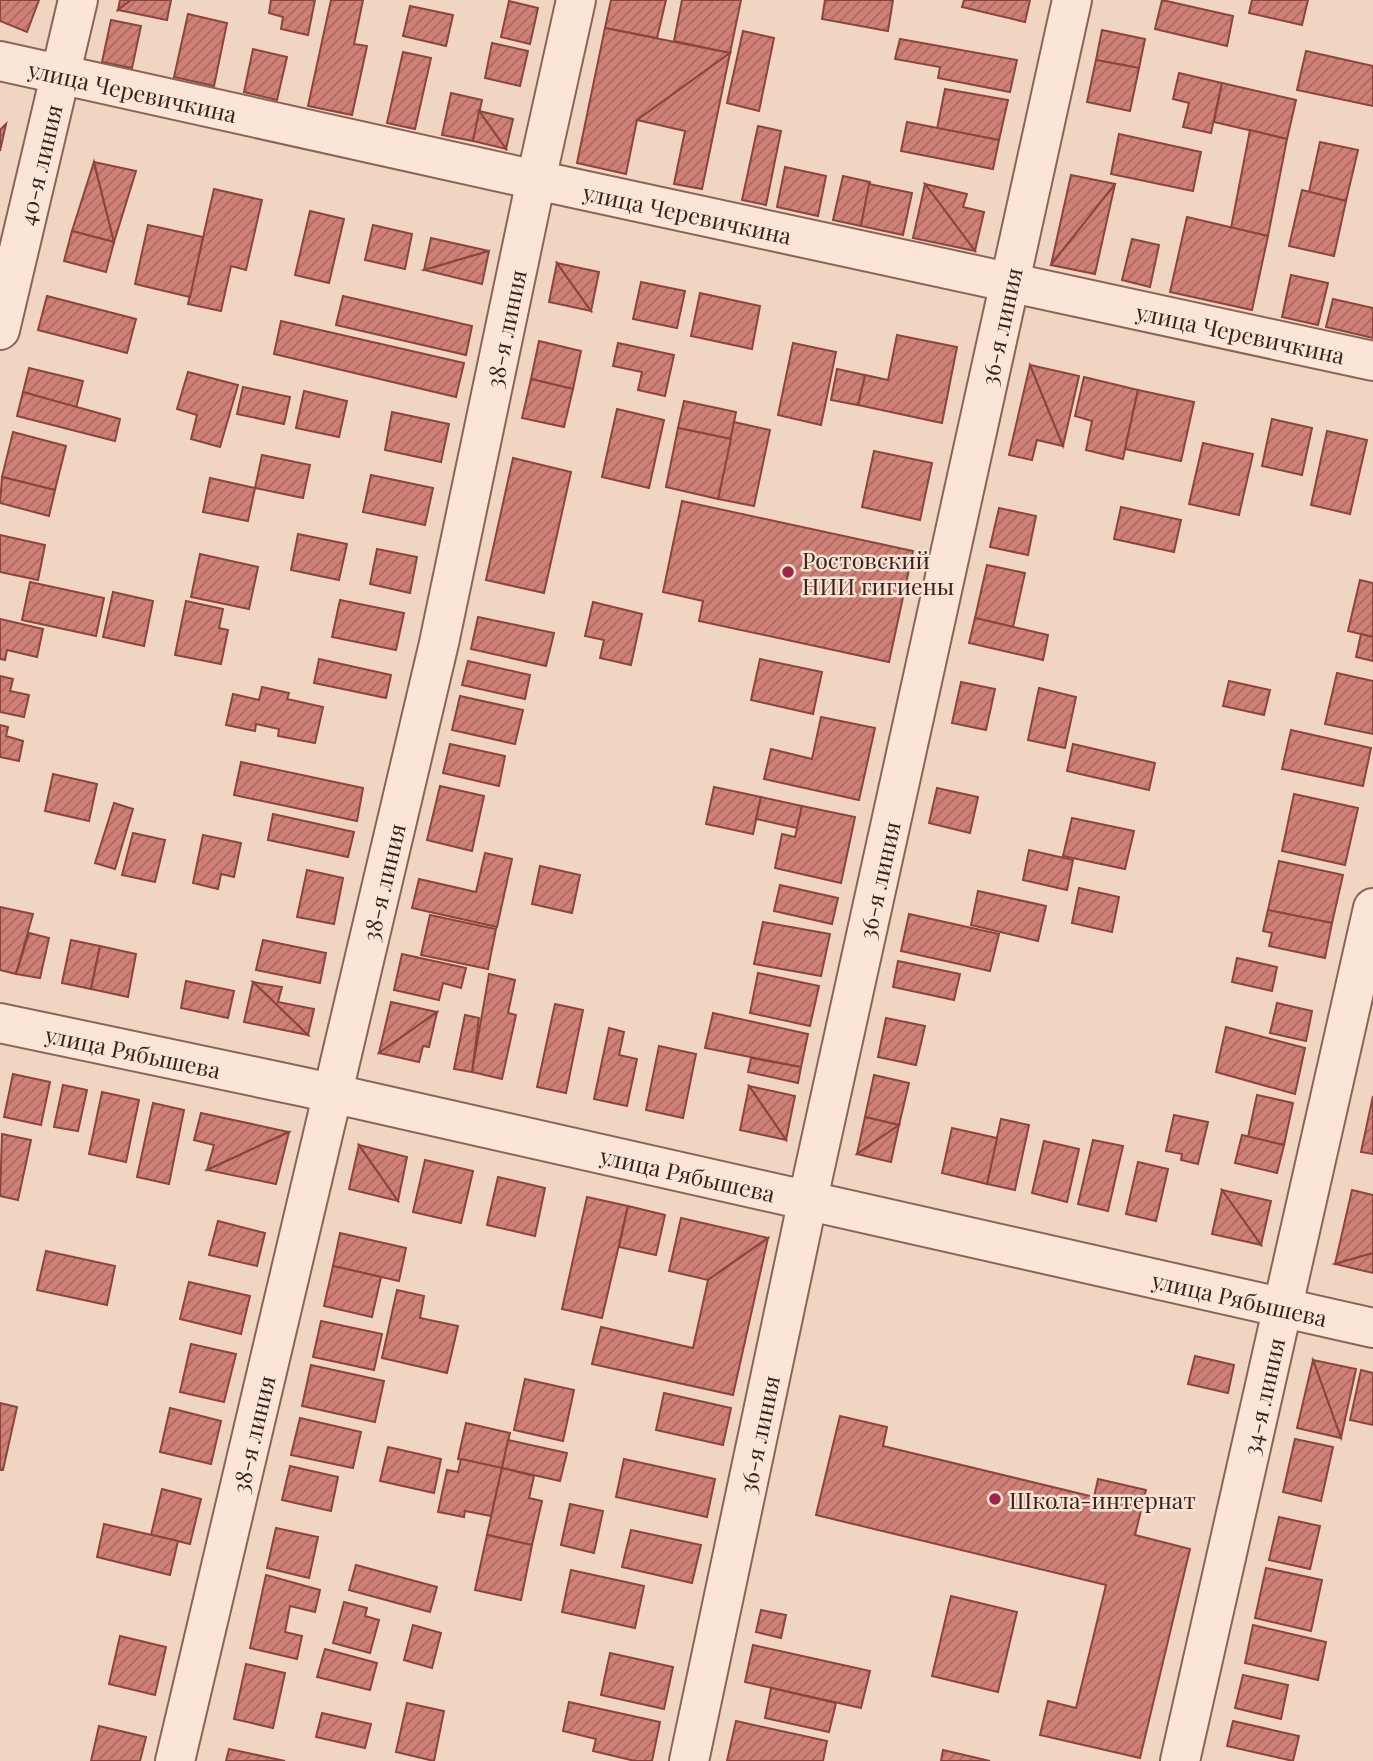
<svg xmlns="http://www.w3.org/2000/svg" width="1373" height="1761" viewBox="0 0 1373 1761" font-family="'Playfair Display',serif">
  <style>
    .building { fill: url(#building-hatch); stroke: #8c453d; stroke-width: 2 }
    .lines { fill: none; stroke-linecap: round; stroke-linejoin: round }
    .minor-casing { stroke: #8b6458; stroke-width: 42 }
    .minor { stroke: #fae5d6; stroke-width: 38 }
    .poi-dot { fill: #9d254a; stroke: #f7e2d3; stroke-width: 2.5 }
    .labels { text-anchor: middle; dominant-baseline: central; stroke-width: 5; stroke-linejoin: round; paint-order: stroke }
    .street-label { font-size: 23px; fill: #3a231d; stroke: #f7e2d3 }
    .poi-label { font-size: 23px; fill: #3a231d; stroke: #f7e2d3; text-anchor: start }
  </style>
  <defs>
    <pattern id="building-hatch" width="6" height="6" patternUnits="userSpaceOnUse" patternTransform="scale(1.75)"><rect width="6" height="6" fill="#d08177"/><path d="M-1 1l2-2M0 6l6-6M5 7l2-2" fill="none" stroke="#aa6961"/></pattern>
  </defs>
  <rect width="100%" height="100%" fill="#f0d5c3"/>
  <g class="building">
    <path d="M0,0H39L27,32L0,21Z"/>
    <path d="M120,0H131L118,10Z"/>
    <path d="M131,0H171L167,20L118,10Z"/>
    <path d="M271,0H315L308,35L281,29L283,17L269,13Z"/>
    <path d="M331,0H363L354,44L367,46L352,115L308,106Z"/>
    <path d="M611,0H666L657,38L605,28Z"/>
    <path d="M682,0H741L730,53L674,41Z"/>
    <path d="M825,0H893L888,31L822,19Z"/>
    <path d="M964,0H1030L1025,22L962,7Z"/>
    <path d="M1162,0L1233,16L1227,46L1155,29Z"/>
    <path d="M1252,0H1308L1302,25L1249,13Z"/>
    <path d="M509,1L538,8L530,44L501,37Z"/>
    <path d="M410,6L453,15L446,46L403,36Z"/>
    <path d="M188,14L227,23L214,86L174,77Z"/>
    <path d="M111,20L141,26L132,68L102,62Z"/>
    <path d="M605,28L730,53L637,120L626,174L577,163Z"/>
    <path d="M1102,30L1145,39L1139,68L1096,60Z"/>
    <path d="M743,31L774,38L759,111L727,103Z"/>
    <path d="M900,39L1017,60L1010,92L938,78L940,67L895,59Z"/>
    <path d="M492,43L528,51L520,86L485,78Z"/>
    <path d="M253,49L287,57L277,100L244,92Z"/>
    <path d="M1306,51L1373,66V106L1297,90Z"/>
    <path d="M403,52L431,58L415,129L387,123Z"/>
    <path d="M730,53L702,189L674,184L685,131L637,120Z"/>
    <path d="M1096,60L1139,68L1130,111L1087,102Z"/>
    <path d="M1179,73L1222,83L1211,133L1183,127L1189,103L1173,99Z"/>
    <path d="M1222,83L1296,100L1287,139L1214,122Z"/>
    <path d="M945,89L1008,100L999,140L937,129Z"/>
    <path d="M451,93L482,100L473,141L442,135Z"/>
    <path d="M479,111L513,119L506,149Z"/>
    <path d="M479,111L506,149L473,141Z"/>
    <path d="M907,122L999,140L993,169L901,151Z"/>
    <path d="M6,124L0,151V130Z"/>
    <path d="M758,126L781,131L766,205L742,200Z"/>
    <path d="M1250,130L1287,139L1268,236L1231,228Z"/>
    <path d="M1119,134L1201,152L1193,191L1111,174Z"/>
    <path d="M1320,142L1358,150L1346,201L1309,192Z"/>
    <path d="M94,162L114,242L72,231Z"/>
    <path d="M94,162L136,171L114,242Z"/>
    <path d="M785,167L826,176L818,216L777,207Z"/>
    <path d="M1071,175L1115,184L1051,265Z"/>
    <path d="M843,176L870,182L861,226L833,220Z"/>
    <path d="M869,184L912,193L903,235L861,226Z"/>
    <path d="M925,184L967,194L963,207L984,212L975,251Z"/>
    <path d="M925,184L975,251L913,238Z"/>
    <path d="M1115,184L1095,274L1051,265Z"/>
    <path d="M214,189L262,200L246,270L231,266L221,311L188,304Z"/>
    <path d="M1302,190L1346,201L1334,256L1289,246Z"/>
    <path d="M310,211L344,219L329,283L295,275Z"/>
    <path d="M1187,217L1268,236L1252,310L1170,292Z"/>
    <path d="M148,225L203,237L190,297L135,284Z"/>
    <path d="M373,225L412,234L405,269L365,260Z"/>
    <path d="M72,231L114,242L106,272L64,261Z"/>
    <path d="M431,238L489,251L424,270Z"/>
    <path d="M1132,239L1159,245L1150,287L1122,280Z"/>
    <path d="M489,251L482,284L424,270Z"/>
    <path d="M557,263L591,311L549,302Z"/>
    <path d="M557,263L599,272L591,311Z"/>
    <path d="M1291,275L1328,283L1318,325L1282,317Z"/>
    <path d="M641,282L685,291L677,328L633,319Z"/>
    <path d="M700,293L760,306L752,349L691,336Z"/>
    <path d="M47,296L136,319L127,353L38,330Z"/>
    <path d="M343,296L472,326L466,355L336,325Z"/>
    <path d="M1333,299L1373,308V338L1326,327Z"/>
    <path d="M281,321L464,363L456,397L274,354Z"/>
    <path d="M897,335L957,347L942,423L858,405L865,375L888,380Z"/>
    <path d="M539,341L581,351L573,389L531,379Z"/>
    <path d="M618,343L674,355L665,396L638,390L642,372L613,366Z"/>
    <path d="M793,343L836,352L821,425L778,415Z"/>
    <path d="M1030,365L1063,446L1037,440L1032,460L1009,455Z"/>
    <path d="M1030,365L1079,376L1063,446Z"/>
    <path d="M29,368L83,381L76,408L23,392Z"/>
    <path d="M837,369L865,375L858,405L831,400Z"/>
    <path d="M188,372L238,385L220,447L191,439L197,415L177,409Z"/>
    <path d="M1084,377L1138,390L1123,459L1086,450L1092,421L1075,416Z"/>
    <path d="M531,379L573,389L564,427L522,418Z"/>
    <path d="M243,387L290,397L284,424L237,414Z"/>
    <path d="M1138,390L1194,402L1181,461L1125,449Z"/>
    <path d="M304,391L347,401L339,437L296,428Z"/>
    <path d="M23,392L120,419L115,441L17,416Z"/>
    <path d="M684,401L736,412L731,439L678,428Z"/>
    <path d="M617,409L664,420L649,488L602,477Z"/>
    <path d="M392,412L449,424L441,462L385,450Z"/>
    <path d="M1272,419L1312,428L1302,475L1262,466Z"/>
    <path d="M734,422L770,430L754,506L718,499Z"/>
    <path d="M678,428L731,439L718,499L666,487Z"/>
    <path d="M1327,431L1367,440L1350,514L1311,505Z"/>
    <path d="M13,432L66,446L55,490L2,477Z"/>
    <path d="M1203,443L1253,454L1239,515L1189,504Z"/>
    <path d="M874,451L932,463L920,520L862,507Z"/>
    <path d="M262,455L310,465L303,498L255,488Z"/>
    <path d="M513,458L571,472L544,593L486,580Z"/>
    <path d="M371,475L433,488L425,525L363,512Z"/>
    <path d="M2,477L55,490L49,516L0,503Z"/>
    <path d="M210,478L255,488L248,521L203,512Z"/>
    <path d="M682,501L913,551L889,662L699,621L703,601L663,592Z"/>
    <path d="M1121,507L1181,520L1174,552L1114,539Z"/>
    <path d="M999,508L1036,516L1028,555L990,547Z"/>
    <path d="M298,534L347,544L339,580L291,570Z"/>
    <path d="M0,535L45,545L38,580L0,572Z"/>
    <path d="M377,549L417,557L410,593L370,584Z"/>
    <path d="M200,554L258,567L249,609L191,597Z"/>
    <path d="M987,565L1025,573L1013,627L975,618Z"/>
    <path d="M1360,580L1373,583V637L1348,631Z"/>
    <path d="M30,582L104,598L96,636L22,620Z"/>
    <path d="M113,592L153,601L144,646L103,637Z"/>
    <path d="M340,600L404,613L396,650L332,637Z"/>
    <path d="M186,601L223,609L219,628L228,630L221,664L175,655Z"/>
    <path d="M593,602L642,614L631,665L600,658L604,640L585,636Z"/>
    <path d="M478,617L554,633L546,666L471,649Z"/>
    <path d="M975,618L1048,635L1043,660L969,643Z"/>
    <path d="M0,619L43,629L37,657L7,650L5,660L0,659Z"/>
    <path d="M1361,634L1373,637V661L1356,657Z"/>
    <path d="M319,659L391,675L386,698L314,683Z"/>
    <path d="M760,659L822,672L813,714L751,700Z"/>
    <path d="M468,661L530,675L525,699L462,685Z"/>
    <path d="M1337,673L1373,681V734L1325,724Z"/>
    <path d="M0,676L13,679L10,691L29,695L24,717L0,712Z"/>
    <path d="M1229,681L1270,690L1264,715L1223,706Z"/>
    <path d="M961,682L995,689L986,730L952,723Z"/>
    <path d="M262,687L289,693L287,699L323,707L315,743L278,736L279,729L256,724L255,731L226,725L233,694L259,700Z"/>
    <path d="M1039,688L1076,697L1065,748L1028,740Z"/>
    <path d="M460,696L523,710L515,744L452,730Z"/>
    <path d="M821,717L875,728L859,800L764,779L771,749L812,759Z"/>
    <path d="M0,725L8,727L6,736L23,741L19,761L0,757Z"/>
    <path d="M1291,730L1371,748L1363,786L1282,769Z"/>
    <path d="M450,744L505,756L499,786L443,773Z"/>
    <path d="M1073,744L1155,763L1149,790L1067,771Z"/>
    <path d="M241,762L363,788L357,821L234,795Z"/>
    <path d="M53,774L97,784L89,821L45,811Z"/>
    <path d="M440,786L484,796L472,851L427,840Z"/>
    <path d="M714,787L761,797L753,834L706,824Z"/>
    <path d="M937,788L978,797L970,833L929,823Z"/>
    <path d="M1294,794L1358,808L1345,865L1282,851Z"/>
    <path d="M761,797L802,806L797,828L756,819Z"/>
    <path d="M114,803L133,809L115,869L95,863Z"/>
    <path d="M802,806L855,817L841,883L775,868L782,834L795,837Z"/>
    <path d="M273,814L354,832L348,857L268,840Z"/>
    <path d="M1072,818L1134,831L1125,869L1063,856Z"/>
    <path d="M133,833L165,840L155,882L122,875Z"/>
    <path d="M203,835L241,843L234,877L221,874L218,889L193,883Z"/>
    <path d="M1029,850L1073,860L1067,890L1023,880Z"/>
    <path d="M485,853L512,859L497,927L412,908L419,879L476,892Z"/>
    <path d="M1279,861L1343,875L1332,923L1268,910Z"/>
    <path d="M540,866L580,875L572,913L532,904Z"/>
    <path d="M307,870L343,878L334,924L297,917Z"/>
    <path d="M780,885L838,898L832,924L774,911Z"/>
    <path d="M1079,888L1119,897L1112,932L1072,923Z"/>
    <path d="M978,891L1046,906L1038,941L971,925Z"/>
    <path d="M0,907L33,914L16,974L0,970Z"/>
    <path d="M1268,910L1332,923L1325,958L1269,946L1272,933L1263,931Z"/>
    <path d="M909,914L999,934L990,971L901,951Z"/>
    <path d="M430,915L496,929L488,969L421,955Z"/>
    <path d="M763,922L830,934L821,976L754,964Z"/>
    <path d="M29,933L49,938L40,978L16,974Z"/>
    <path d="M71,940L100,946L91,989L62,983Z"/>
    <path d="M263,940L326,953L320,983L256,970Z"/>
    <path d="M100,946L136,954L128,997L91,989Z"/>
    <path d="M402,954L466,968L461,988L443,983L439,1000L394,990Z"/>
    <path d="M1237,958L1277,967L1272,991L1232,982Z"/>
    <path d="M898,961L960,974L954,1000L893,987Z"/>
    <path d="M758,973L819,986L810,1026L750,1013Z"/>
    <path d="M489,974L515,980L508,1013L516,1015L502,1079L472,1072Z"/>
    <path d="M186,981L234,991L228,1018L181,1008Z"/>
    <path d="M253,982L282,987L278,1002L314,1009L308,1035Z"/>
    <path d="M253,982L308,1035L244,1022Z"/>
    <path d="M391,1002L437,1012L379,1053Z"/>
    <path d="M1277,1003L1312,1011L1306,1041L1270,1033Z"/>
    <path d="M555,1004L583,1010L566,1093L537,1087Z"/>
    <path d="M437,1012L429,1047L423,1046L419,1062L379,1053Z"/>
    <path d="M713,1013L808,1034L801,1067L705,1048Z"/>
    <path d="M465,1015L479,1018L472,1072L454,1069Z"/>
    <path d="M886,1018L925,1026L916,1065L878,1057Z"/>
    <path d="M1226,1027L1305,1048L1295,1094L1216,1072Z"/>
    <path d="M609,1028L624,1032L619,1055L637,1059L627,1106L594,1099Z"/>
    <path d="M659,1046L696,1054L683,1118L646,1110Z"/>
    <path d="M751,1058L801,1067L798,1083L748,1072Z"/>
    <path d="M13,1074L50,1082L41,1125L4,1117Z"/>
    <path d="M874,1075L909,1083L899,1125L865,1117Z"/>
    <path d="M63,1085L87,1090L78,1131L54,1127Z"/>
    <path d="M749,1086L795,1096L786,1140Z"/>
    <path d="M749,1086L786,1140L740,1130Z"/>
    <path d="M102,1092L139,1100L126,1162L89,1154Z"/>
    <path d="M1257,1095L1293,1103L1284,1145L1248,1137Z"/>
    <path d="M1373,1096V1154L1361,1152Z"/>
    <path d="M153,1103L184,1110L169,1184L137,1177Z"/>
    <path d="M201,1113L289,1132L207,1170L214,1145L194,1140Z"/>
    <path d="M1174,1115L1208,1122L1198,1164L1181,1160L1182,1154L1166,1151Z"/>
    <path d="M865,1117L899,1125L857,1154Z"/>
    <path d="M1001,1119L1029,1125L1015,1190L987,1184Z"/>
    <path d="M899,1125L891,1162L857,1154Z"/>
    <path d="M952,1128L997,1138L987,1184L942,1173Z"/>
    <path d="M289,1132L276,1184L207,1170Z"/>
    <path d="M2,1134L31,1140L18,1200L0,1196Z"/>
    <path d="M1242,1135L1284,1145L1277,1173L1235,1163Z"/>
    <path d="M1093,1140L1123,1146L1108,1211L1078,1204Z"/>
    <path d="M1044,1141L1079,1149L1067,1202L1032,1193Z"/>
    <path d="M359,1145L398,1201L349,1189Z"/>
    <path d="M359,1145L407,1157L398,1201Z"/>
    <path d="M425,1160L473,1171L461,1223L413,1212Z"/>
    <path d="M1138,1162L1168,1169L1156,1221L1126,1214Z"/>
    <path d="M498,1177L545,1188L535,1236L487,1225Z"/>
    <path d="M1222,1190L1271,1201L1261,1245Z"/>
    <path d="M1222,1190L1261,1245L1212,1234Z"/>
    <path d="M1352,1190L1373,1195V1253L1335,1264Z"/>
    <path d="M587,1197L628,1206L602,1318L562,1309Z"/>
    <path d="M628,1206L665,1215L656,1255L619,1247Z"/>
    <path d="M681,1218L768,1238L708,1280L669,1271Z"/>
    <path d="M218,1221L265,1233L257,1266L209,1255Z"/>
    <path d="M340,1233L406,1248L399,1281L333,1266Z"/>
    <path d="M768,1238L733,1395L592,1364L601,1327L693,1348L708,1280Z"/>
    <path d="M46,1251L115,1266L107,1305L37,1290Z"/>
    <path d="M1373,1253V1273L1335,1264Z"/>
    <path d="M333,1266L381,1277L372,1317L324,1306Z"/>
    <path d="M189,1282L250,1296L241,1334L180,1319Z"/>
    <path d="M397,1290L424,1296L420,1318L458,1326L447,1373L382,1358Z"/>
    <path d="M321,1321L382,1334L374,1370L313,1357Z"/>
    <path d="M191,1344L236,1354L224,1402L180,1392Z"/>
    <path d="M1195,1356L1234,1365L1228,1393L1188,1384Z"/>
    <path d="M1313,1360L1356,1369L1341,1438Z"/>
    <path d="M1313,1360L1341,1438L1297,1428Z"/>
    <path d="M311,1365L384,1381L375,1422L302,1406Z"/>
    <path d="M1361,1370L1373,1373V1425L1350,1420Z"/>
    <path d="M525,1379L574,1390L563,1441L514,1430Z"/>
    <path d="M664,1393L731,1408L723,1445L656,1430Z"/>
    <path d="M0,1403L17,1407L3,1470H0Z"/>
    <path d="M170,1408L221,1421L211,1464L160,1452Z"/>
    <path d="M840,1416L887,1427L883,1446L1094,1497L1098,1479L1146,1490L1135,1535L1190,1549L1140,1758L1040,1735L1048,1701L1076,1708L1106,1585L816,1515Z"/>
    <path d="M300,1418L361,1432L353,1468L291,1455Z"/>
    <path d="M466,1423L510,1433L502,1468L458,1459Z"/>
    <path d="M1295,1439L1333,1447L1321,1501L1283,1492Z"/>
    <path d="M508,1440L567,1453L560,1481L502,1468Z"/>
    <path d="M388,1447L441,1459L434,1493L380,1481Z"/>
    <path d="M461,1459L502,1468L491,1516L465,1511L464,1517L438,1512L447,1470L458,1472Z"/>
    <path d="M624,1459L715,1479L707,1517L616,1497Z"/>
    <path d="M290,1466L338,1477L331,1511L282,1500Z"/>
    <path d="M502,1468L534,1476L529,1498L542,1501L532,1545L487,1535Z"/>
    <path d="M162,1489L201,1499L190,1544L151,1535Z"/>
    <path d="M570,1504L603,1511L594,1553L561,1545Z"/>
    <path d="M1279,1517L1320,1526L1310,1569L1269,1560Z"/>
    <path d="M104,1524L178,1541L170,1575L97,1557Z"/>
    <path d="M276,1528L318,1537L309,1578L267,1568Z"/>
    <path d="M631,1530L701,1545L692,1583L622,1567Z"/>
    <path d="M487,1535L532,1545L521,1600L475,1590Z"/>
    <path d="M356,1565L437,1587L430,1612L349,1590Z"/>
    <path d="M1266,1568L1322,1580L1311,1631L1255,1618Z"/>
    <path d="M571,1570L644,1586L635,1628L562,1612Z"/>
    <path d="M266,1575L320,1590L315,1612L290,1606L285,1632L302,1636L297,1659L250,1648Z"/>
    <path d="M951,1596L1017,1612L998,1692L932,1676Z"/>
    <path d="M344,1602L367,1608L365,1616L379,1620L370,1653L333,1643Z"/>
    <path d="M761,1610L786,1615L781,1638L756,1632Z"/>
    <path d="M413,1625L441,1633L432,1668L404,1660Z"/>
    <path d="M1253,1625L1326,1642L1318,1680L1245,1663Z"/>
    <path d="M120,1636L166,1647L155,1695L109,1684Z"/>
    <path d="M753,1645L870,1671L861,1708L745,1682Z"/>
    <path d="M325,1649L377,1663L370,1690L317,1677Z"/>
    <path d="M610,1653L673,1667L664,1709L601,1695Z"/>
    <path d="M246,1664L285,1673L273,1728L234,1719Z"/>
    <path d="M1243,1675L1288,1685L1281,1719L1235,1708Z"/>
    <path d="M771,1688L836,1703L829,1732L765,1718Z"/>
    <path d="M569,1702L660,1722L652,1761H635L593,1751L596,1739L563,1731Z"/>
    <path d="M407,1703L444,1711L434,1761L396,1752Z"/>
    <path d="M322,1713L371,1724L365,1748L316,1737Z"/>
    <path d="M736,1721L827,1741L823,1761H727Z"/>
    <path d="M1233,1721L1299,1736L1293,1761L1227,1746Z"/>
    <path d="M99,1726L146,1737L140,1761H91Z"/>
    <path d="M229,1749L285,1761H226Z"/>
    <path d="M943,1750L990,1761H941Z"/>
  </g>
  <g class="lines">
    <defs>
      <g id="minor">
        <path id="s1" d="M0,61L536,180L1373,361"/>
        <path id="s2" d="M0,330L78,0"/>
        <path id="s3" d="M0,1023L304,1087L1373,1328"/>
        <path id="s4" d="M175,1761L439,643L536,180L576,0"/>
        <path id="s5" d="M689,1761L808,1199L1072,0"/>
        <path id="s6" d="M1180,1761L1373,908"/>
      </g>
    </defs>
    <use href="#minor" class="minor-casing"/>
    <use href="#minor" class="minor"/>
  </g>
  <g class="poi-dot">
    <circle cx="788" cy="572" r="7"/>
    <circle cx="995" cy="1499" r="7"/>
  </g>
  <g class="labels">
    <g class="street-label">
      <text stroke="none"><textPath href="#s1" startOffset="136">улица Черевичкина</textPath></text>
      <text stroke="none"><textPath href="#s2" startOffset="170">40-я линия</textPath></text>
      <text stroke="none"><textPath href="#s1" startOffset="704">улица Черевичкина</textPath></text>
      <text stroke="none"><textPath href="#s5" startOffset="1468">36-я линия</textPath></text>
      <text stroke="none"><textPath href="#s4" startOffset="1470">38-я линия</textPath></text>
      <text stroke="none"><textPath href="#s1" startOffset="1270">улица Черевичкина</textPath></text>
      <text stroke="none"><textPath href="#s5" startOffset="901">36-я линия</textPath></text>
      <text stroke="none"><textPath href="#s4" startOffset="903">38-я линия</textPath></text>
      <text stroke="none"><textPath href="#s3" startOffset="136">улица Рябышева</textPath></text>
      <text stroke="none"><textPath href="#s3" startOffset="704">улица Рябышева</textPath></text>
      <text stroke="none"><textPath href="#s3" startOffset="1270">улица Рябышева</textPath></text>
      <text stroke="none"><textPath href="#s6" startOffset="374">34-я линия</textPath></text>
      <text stroke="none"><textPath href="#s4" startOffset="336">38-я линия</textPath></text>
      <text stroke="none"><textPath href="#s5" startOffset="334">36-я линия</textPath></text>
    </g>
    <g class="poi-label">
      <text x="802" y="559">Ростовский<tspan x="802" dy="26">НИИ гигиены</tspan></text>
      <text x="1009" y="1499">Школа-интернат</text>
    </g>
  </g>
</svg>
